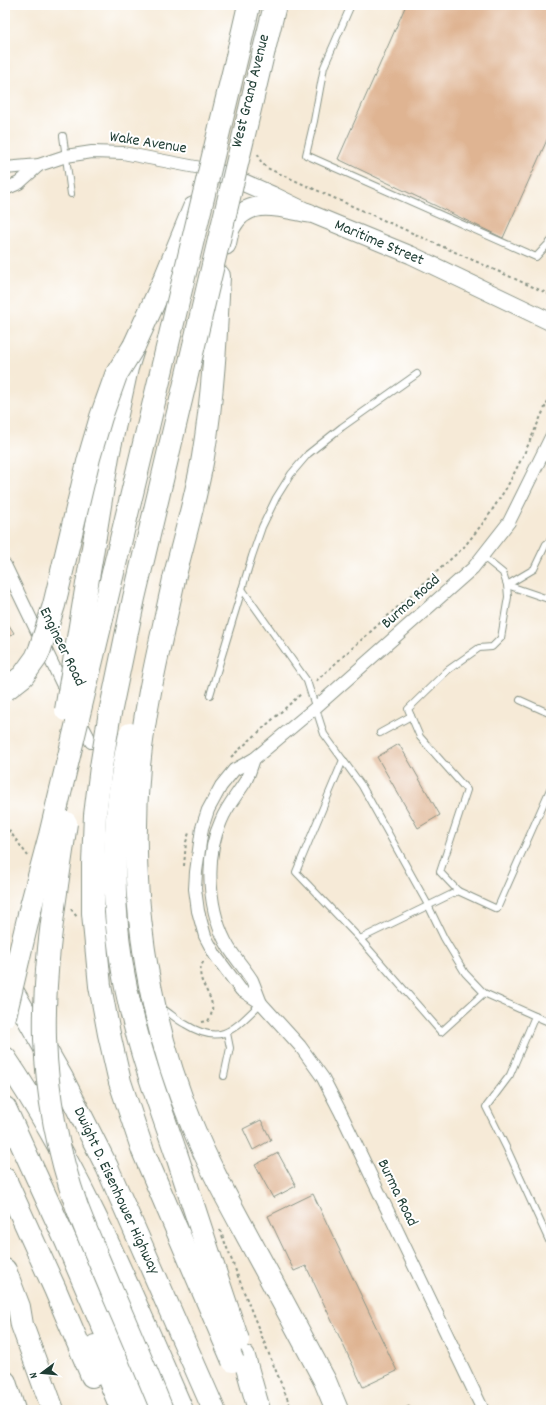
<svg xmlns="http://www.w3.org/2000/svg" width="556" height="1415" viewBox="0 0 556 1415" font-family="Dekko,sans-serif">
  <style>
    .building { fill: #dfb492 }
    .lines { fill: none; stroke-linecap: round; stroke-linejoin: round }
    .lane-casing { stroke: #8a9486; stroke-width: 8 }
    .street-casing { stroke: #8a9486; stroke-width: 14 }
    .secondary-casing { stroke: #8a9486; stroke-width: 19 }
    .primary-casing { stroke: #8a9486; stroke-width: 21 }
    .highway-casing { stroke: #8a9486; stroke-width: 24 }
    .path { stroke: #8a9486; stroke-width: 2; stroke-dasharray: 3 3; stroke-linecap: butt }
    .lane { stroke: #fff; stroke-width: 6 }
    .street { stroke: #fff; stroke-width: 12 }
    .secondary { stroke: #fff; stroke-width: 17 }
    .primary { stroke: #fff; stroke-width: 19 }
    .highway { stroke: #fff; stroke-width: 22 }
    .highway-bridge-casing { stroke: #8a9486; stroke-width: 24; stroke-linecap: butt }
    .highway-bridge { stroke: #fff; stroke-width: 22 }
    .labels { text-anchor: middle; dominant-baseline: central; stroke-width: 4; stroke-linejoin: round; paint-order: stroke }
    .street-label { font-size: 16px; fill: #1f3d34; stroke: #fff }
  </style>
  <rect width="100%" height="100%" fill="#fff"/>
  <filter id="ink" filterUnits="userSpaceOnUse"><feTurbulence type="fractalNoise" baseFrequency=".025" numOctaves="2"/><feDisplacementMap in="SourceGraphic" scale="8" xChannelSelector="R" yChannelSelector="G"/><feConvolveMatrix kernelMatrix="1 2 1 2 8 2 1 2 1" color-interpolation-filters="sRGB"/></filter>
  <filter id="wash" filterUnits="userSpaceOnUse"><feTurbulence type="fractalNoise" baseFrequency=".012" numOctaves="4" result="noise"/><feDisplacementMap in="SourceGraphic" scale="16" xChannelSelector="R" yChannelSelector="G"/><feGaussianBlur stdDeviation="0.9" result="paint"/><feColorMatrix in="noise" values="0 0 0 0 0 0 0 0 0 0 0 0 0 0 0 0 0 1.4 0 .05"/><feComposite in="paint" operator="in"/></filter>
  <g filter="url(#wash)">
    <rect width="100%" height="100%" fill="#f6ead7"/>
    <g id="blocks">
      <g class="building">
        <path d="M406,5H551V131L503,238L338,159Z"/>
        <path d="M5,619L14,633L5,639Z"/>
        <path d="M399,744L440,815L418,828L377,757Z"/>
        <path d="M261,1120L271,1140L253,1150L243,1129Z"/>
        <path d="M278,1153L296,1186L273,1198L255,1165Z"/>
        <path d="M313,1194L397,1371L363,1387L306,1266L294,1271L268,1216Z"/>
        <path d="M409,1406L411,1410H401Z"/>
      </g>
    </g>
  </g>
  <g filter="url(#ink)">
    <use href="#blocks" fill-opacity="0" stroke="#8a9486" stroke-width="1"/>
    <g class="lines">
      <defs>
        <g id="lane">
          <path d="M351,5L324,67L314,121L306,155L536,257L551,241"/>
          <path d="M63,136L71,194"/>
          <path d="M551,540L546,544L534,569L507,585L508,597L501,638L492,647L479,648L448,670L408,709L420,737L467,790L440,872L458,891L497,909L551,787"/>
          <path d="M482,556L503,573L507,585L551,600"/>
          <path d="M242,589L307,681L324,734L362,786L428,905L444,938L465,973L484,993L535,1016L510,1075L486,1107L507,1149L551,1245"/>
          <path d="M210,695L252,556L262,527L276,498L291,474L308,454L342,427L417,374"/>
          <path d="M520,700L551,714"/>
          <path d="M380,733L411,716"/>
          <path d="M343,760L296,872L360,939L441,1032L484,993"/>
          <path d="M360,939L458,891"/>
          <path d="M550,954L551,952"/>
          <path d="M162,1008C170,1013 177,1020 185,1024C222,1047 234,1029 261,1003"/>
          <path d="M535,1016L551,1023"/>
          <path d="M224,1076L230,1048L227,1033"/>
        </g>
        <g id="street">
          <path d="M5,168L39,165L66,156L92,152L123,153L206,169"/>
          <path d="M5,189L19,183L39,165"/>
          <path d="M5,565L67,694"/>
          <path d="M79,719L91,742"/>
          <path d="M254,759C251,767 249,775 245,782C237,795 227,806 221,821C204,858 208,913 229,948C236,959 245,969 252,980C255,987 258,996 261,1003"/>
          <path d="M483,1410L340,1111L323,1078L300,1046L261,1003L241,990L215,955L205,936L198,911L195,889L196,872L202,828L208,810L221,786L234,770L254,759L315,708L473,568L509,522L551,437"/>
        </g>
        <path id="secondary" d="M206,169L231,177L272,195L309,213L411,255L551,322"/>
        <path id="primary" d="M226,245C228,239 228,232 231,227C247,195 282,208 309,213"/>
        <g id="highway">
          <path d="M239,48L249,5"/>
          <path d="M264,50L275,5"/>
          <path d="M95,536L108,456L127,368L134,346L166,276L194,208"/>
          <path d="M174,579C184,538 196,498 203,457C213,397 216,336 219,276"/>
          <path d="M5,978L62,1078L107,1167L214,1410"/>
          <path d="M5,1058C80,1169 129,1288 182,1410"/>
          <path d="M5,1108L66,1241L139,1410"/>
          <path d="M5,1179L55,1289L92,1376"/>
          <path d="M5,1270L19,1307L22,1325L53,1410"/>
          <path d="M95,1346L122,1410"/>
          <path d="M244,1357L259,1410"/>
          <path d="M5,1382L14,1410"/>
        </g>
      </defs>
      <use href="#lane" class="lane-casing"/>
      <use href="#street" class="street-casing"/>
      <use href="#secondary" class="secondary-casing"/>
      <use href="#primary" class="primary-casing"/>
      <use href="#highway" class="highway-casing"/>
      <g class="path">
        <path d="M258,154L261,162L267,168L551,295"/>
        <path d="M316,681L464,547L487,518L507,487L524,454L551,394"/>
        <path d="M231,757L302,693"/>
        <path d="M5,825L28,856"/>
        <path d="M184,866L186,842L189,833"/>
        <path d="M71,909L77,917"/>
        <path d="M202,1022L208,1021C224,996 188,984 205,959"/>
        <path d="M220,1230L253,1315L292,1410"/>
      </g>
      <use href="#lane" class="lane"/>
      <use href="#street" class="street"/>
      <use href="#secondary" class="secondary"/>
      <use href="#primary" class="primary"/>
      <use href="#highway" class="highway"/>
      <defs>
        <g id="highway-bridge">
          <path d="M174,579C161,641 145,703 139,766C128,887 145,1012 192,1125C210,1169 234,1211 257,1254C280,1296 302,1338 325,1381L337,1410"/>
          <path d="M5,690L23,676L36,658L40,649L54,605L89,458L101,417L116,375L134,346"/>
          <path d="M66,710L95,536"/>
          <path d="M130,734C110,823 109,917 130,1006C141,1055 159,1104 176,1153C196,1215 217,1278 238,1340"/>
          <path d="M66,823C56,894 43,966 45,1039C47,1095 58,1153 77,1207C88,1236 101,1265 113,1294C130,1333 146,1371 162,1410"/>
          <path d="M5,1016L31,906L50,835L239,48"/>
          <path d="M233,1361L143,1151L120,1082L109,1034L100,986L93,913V864L95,815L101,767L109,718L134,598L264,50"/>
        </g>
      </defs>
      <use href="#highway-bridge" class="highway-bridge-casing"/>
      <use href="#highway-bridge" class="highway-bridge"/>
    </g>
  </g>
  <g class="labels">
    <g class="street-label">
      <text transform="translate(251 91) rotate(-76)">West Grand Avenue</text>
      <text transform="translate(148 143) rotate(9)">Wake Avenue</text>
      <text transform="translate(379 243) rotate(23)">Maritime Street</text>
      <text transform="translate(411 602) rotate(-42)">Burma Road</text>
      <text transform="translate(62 647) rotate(64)">Engineer Road</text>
      <text transform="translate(116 1191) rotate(65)">Dwight D. Eisenhower Highway</text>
      <text transform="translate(397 1193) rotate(64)">Burma Road</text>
    </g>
  </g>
  <rect width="556" height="1415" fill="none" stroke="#fff" stroke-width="20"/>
  <g transform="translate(42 1373) rotate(254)" stroke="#ffffff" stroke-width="3" paint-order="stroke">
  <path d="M0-3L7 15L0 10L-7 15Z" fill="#1f3d34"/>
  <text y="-6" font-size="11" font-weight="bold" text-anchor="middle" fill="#1f3d34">N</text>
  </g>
</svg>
